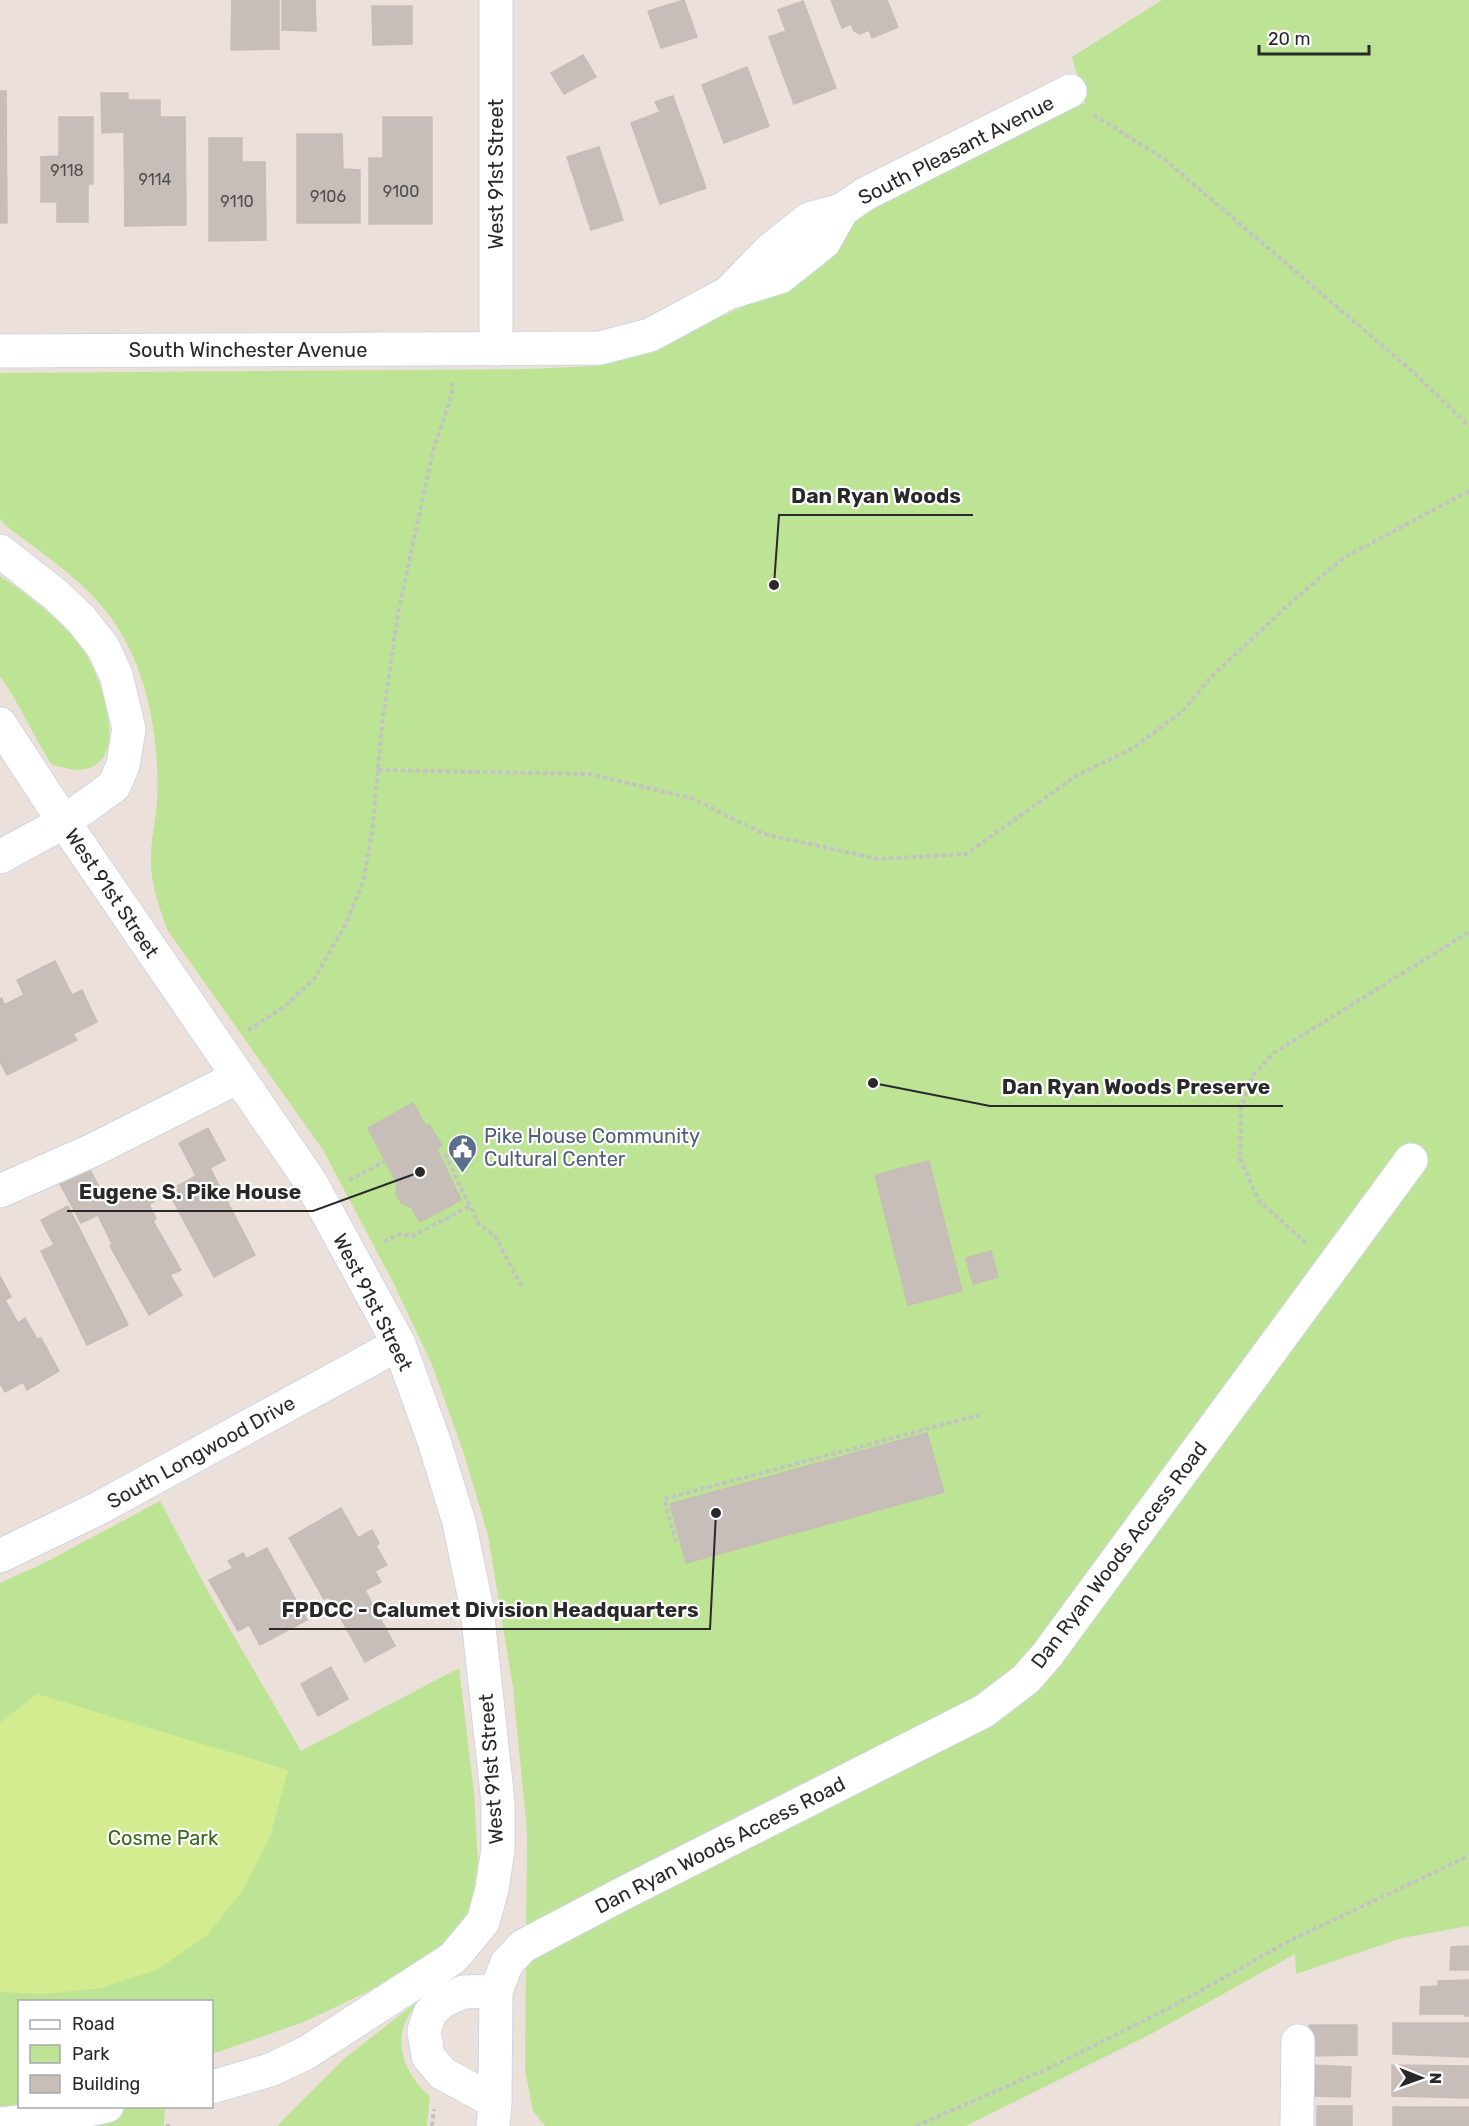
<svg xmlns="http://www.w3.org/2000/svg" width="1469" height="2126" viewBox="0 0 1469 2126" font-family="Rubik,sans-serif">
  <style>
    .green { fill: #bde494 }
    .pitch { fill: #d4ec90 }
    .building { fill: #c7beba; stroke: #c7bdb4; stroke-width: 1.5 }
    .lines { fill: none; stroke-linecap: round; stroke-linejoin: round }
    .minor-casing { stroke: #cfd6e2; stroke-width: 35 }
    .path { stroke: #c3c3c3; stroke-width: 4; stroke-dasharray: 4.5 3; stroke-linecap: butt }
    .minor { stroke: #fff; stroke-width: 33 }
    .labels { text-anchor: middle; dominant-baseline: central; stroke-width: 4.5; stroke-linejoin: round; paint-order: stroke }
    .number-label { font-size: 16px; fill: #504e4d }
    .street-label { font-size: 20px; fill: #292929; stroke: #fff }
    .service-label { font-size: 20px; fill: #4e5e75; stroke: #fff; text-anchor: start }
    .park-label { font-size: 20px; fill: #356718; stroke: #fff }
    .leader { fill: none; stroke: #292929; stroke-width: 2 }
    .callout-dot { fill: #292929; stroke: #fff; stroke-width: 2 }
    .callout-label { font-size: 21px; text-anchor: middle; font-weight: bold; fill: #292929; stroke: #fff; stroke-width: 4.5; stroke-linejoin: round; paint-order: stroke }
  </style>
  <rect width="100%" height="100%" fill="#ece1da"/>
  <g class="green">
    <path d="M1162,0H1469V1926L1402,1938L1296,1974L1295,1954L1153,2033L966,2126H545L533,2111L525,2070L527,1832L513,1688L488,1535L463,1451L432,1365L393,1282L323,1150L168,931C159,907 150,883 151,856C151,838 156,820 157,801C160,733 146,656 100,604C73,573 37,550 5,525L0,519V373L528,369L596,366L639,355L789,285L871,205L1085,103L1072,57Z"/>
    <path d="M0,576C29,596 58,617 80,645C99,670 136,766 79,770C71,770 60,766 52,765C33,736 20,704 0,676Z"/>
    <path d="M160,1501L210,1595L301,1751L459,1668L474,1792L478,1862L471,1908L448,1947L369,1991L304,2022L212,2054V2002H20V2106L165,2107L164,2126H0V1583L44,1563Z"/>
    <path d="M427,1994L429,1996C423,2001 415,2006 411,2012C390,2041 406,2076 430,2096L427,2126H277L345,2058Z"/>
  </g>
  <path class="pitch" d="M37,1694L288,1770L270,1837L243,1890L206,1936L157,1970L101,1988L44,1994L0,1992V1723Z"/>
  <g class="building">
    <path d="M232,0H279V49L231,50Z"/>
    <path d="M282,0H315L316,31L282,30Z"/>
    <path d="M684,0L697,37L661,48L648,11Z"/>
    <path d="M831,0H887L898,27L872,38L869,30L860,34L854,31L851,24L842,28Z"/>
    <path d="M803,1L836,88L794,104L769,37L786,31L778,10Z"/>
    <path d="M372,6H412V44L373,45Z"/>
    <path d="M583,55L596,77L564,94L551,73Z"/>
    <path d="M747,67L769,126L724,143L702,85Z"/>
    <path d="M0,91H6L7,223H0Z"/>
    <path d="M101,93H128V100H160V117H185L186,225L125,226L124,132L102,133Z"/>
    <path d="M673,96L706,188L660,204L631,123L660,112L655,102Z"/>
    <path d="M59,117H93V184H88V222H57V202H41V157L59,156Z"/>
    <path d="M383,117H432V224H369V158H383Z"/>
    <path d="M297,134H342L343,169L360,170V223H297Z"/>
    <path d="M209,138H242V162H265L266,240L209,241Z"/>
    <path d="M599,147L623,220L591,230L567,157Z"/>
    <path d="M55,961L72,995L82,990L97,1022L73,1034L77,1040L7,1075L0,1061V999L2,998L4,1005L24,995L17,980Z"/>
    <path d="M413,1103L426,1126L429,1124L442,1146L437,1149L461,1200L420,1222L411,1207L402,1204L396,1194L397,1183L368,1128Z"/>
    <path d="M208,1128L225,1160L210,1168L255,1255L214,1277L168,1191L196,1176L179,1143Z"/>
    <path d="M929,1161L962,1291L908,1305L875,1175Z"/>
    <path d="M89,1168L110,1207L145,1188L154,1202L149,1204L156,1219L153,1221L181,1270L170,1275L182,1295L149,1315L110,1246L112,1244L98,1215L81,1223L59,1182Z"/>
    <path d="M68,1206L128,1325L87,1345L41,1251L54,1245L41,1220Z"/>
    <path d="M991,1251L998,1277L973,1284L966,1258Z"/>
    <path d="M0,1276L11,1297L5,1300L18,1323L25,1318L37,1339L41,1338L59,1371L27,1390L23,1382L5,1392L0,1383Z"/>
    <path d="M927,1433L944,1492L686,1563L670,1504Z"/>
    <path d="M341,1508L358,1538L372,1530L379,1543L376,1546L387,1565L375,1571L381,1582L365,1590L395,1646L365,1662L329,1597L324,1599L289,1538Z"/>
    <path d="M267,1548L307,1620L260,1645L249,1625L238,1631L209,1580L233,1568L228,1561L243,1553L246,1559Z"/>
    <path d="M331,1667L348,1699L318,1716L301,1684Z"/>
    <path d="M1469,1946V1970H1450L1451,1947Z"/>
    <path d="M1469,1980V2016H1465V2014H1420L1421,1987L1438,1986V1981Z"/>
    <path d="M1393,2023H1469V2057L1393,2054Z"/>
    <path d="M1309,2025H1357V2055L1310,2056Z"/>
    <path d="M1313,2065L1351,2067L1350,2097L1311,2096Z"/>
    <path d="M1392,2065L1469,2066V2098L1392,2096Z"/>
    <rect x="1317" y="2106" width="35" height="20"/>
    <rect x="1393" y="2107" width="76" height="19"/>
  </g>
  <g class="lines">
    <defs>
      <g id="minor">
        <path d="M731,290L770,250L809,219L842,210L865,194L1070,91"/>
        <path d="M496,349V0"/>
        <path d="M0,351L600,348L650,335L728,293L780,277L824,242L842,210"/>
        <path d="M0,551L56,595L81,619L103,647L116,675L129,729L123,765L114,786L64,822L0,857"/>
        <path d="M0,724L64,822L310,1181L399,1344L434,1441L459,1522L477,1609L498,1802V1849L492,1889L483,1922L453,1958L306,2053L270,2070L212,2087"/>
        <path d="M0,1191L93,1150L238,1077"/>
        <path d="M0,1556L99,1508L399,1344"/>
        <path d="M495,2102L442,2073L428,2056L424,2031L430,2013L443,2001L463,1992L496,1991"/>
        <path d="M0,2124L35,2120L107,2106"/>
        <path d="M493,2126L495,2102L496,1991L507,1963L523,1946L624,1893L984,1711L1026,1679L1047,1655L1411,1160"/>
        <path d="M1297,2126L1298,2041"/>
      </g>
    </defs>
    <use href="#minor" class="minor-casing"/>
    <g class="path">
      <path d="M1094,115L1164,159L1412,371L1469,426"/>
      <path d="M378,770L589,774L691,798L764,834L878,859L966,854L1076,776L1133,748L1183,711L1211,677L1297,597L1345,557L1469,491"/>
      <path d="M248,1030L284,1007L314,979L346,924L363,882L372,832L382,725L398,613L433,451L452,394V383"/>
      <path d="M445,1154L478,1223L495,1236L522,1287"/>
      <path d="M349,1180L386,1161"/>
      <path d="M384,1242L399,1234L413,1236L470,1206"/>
      <path d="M1306,1243L1259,1201L1240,1159L1241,1108L1253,1075L1274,1053L1469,932"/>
      <path d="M676,1542L664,1499L979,1415"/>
      <path d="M168,2126V2124"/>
      <path d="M432,2126L434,2109"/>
      <path d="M916,2126L1051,2067L1175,2005L1291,1940L1469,1856"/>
    </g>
    <use href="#minor" class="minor"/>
  </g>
  <defs>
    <symbol id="civic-pin" viewBox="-11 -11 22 30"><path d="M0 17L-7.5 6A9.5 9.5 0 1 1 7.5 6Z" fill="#5c6f8a" stroke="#fff"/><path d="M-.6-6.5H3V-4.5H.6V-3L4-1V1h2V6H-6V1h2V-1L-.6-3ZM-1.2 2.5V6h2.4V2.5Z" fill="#fff"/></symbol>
  </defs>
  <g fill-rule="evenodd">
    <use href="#civic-pin" x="446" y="1132" width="33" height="45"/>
  </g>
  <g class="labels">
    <g class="number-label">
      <text x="67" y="170">9118</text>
      <text x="155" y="179">9114</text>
      <text x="401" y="191">9100</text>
      <text x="328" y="196">9106</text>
      <text x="237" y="201">9110</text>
    </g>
    <g class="street-label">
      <text transform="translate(956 150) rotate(-27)">South Pleasant Avenue</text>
      <text transform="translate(496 174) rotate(-90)">West 91st Street</text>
      <text x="248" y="350">South Winchester Avenue</text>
      <text transform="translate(112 893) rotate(56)">West 91st Street</text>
      <text transform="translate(373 1302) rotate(63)">West 91st Street</text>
      <text transform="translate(201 1452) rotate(-29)">South Longwood Drive</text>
      <text transform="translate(1119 1555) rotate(-53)">Dan Ryan Woods Access Road</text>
      <text transform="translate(491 1769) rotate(-94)">West 91st Street</text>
      <text transform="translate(720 1845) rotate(-27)">Dan Ryan Woods Access Road</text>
    </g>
    <g class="service-label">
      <text x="484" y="1136">Pike House Community<tspan x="484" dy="23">Cultural Center</tspan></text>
    </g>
    <g class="park-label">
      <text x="163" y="1838">Cosme Park</text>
    </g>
  </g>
  <path class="leader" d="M774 585L779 515H973M873 1083L990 1106H1283M420 1172L313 1211H67M716 1513L710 1629H269"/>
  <g class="callout-dot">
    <circle cx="774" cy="585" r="6"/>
    <circle cx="873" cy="1083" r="6"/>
    <circle cx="420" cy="1172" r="6"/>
    <circle cx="716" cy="1513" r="6"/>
  </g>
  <g class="callout-label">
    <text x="876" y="503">Dan Ryan Woods</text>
    <text x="1136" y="1094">Dan Ryan Woods Preserve</text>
    <text x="190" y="1199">Eugene S. Pike House</text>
    <text x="490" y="1617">FPDCC - Calumet Division Headquarters</text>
  </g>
  <rect x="18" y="2000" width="195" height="108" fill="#ffffff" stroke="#a9a9a9" stroke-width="1.5"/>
  <rect x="30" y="2020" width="30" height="9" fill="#ffffff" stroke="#a9a9a9" stroke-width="1.5"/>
  <text x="72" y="2030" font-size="18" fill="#292929">Road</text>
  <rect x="30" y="2045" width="30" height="18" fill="#bde494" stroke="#a9a9a9" stroke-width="1.5"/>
  <text x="72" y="2060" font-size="18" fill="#292929">Park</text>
  <rect x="30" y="2075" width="30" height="18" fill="#c7beba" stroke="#a9a9a9" stroke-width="1.5"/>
  <text x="72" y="2090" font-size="18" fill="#292929">Building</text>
  <g transform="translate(1421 2078) rotate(91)" stroke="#ffffff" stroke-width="4.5" paint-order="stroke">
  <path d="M0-4.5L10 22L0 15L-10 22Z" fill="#292929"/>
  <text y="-9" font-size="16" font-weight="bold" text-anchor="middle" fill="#292929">N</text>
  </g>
  <path d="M1259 45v9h110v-9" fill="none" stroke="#292929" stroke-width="3"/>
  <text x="1268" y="45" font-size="18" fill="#292929" stroke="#ffffff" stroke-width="4.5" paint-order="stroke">20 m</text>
</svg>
